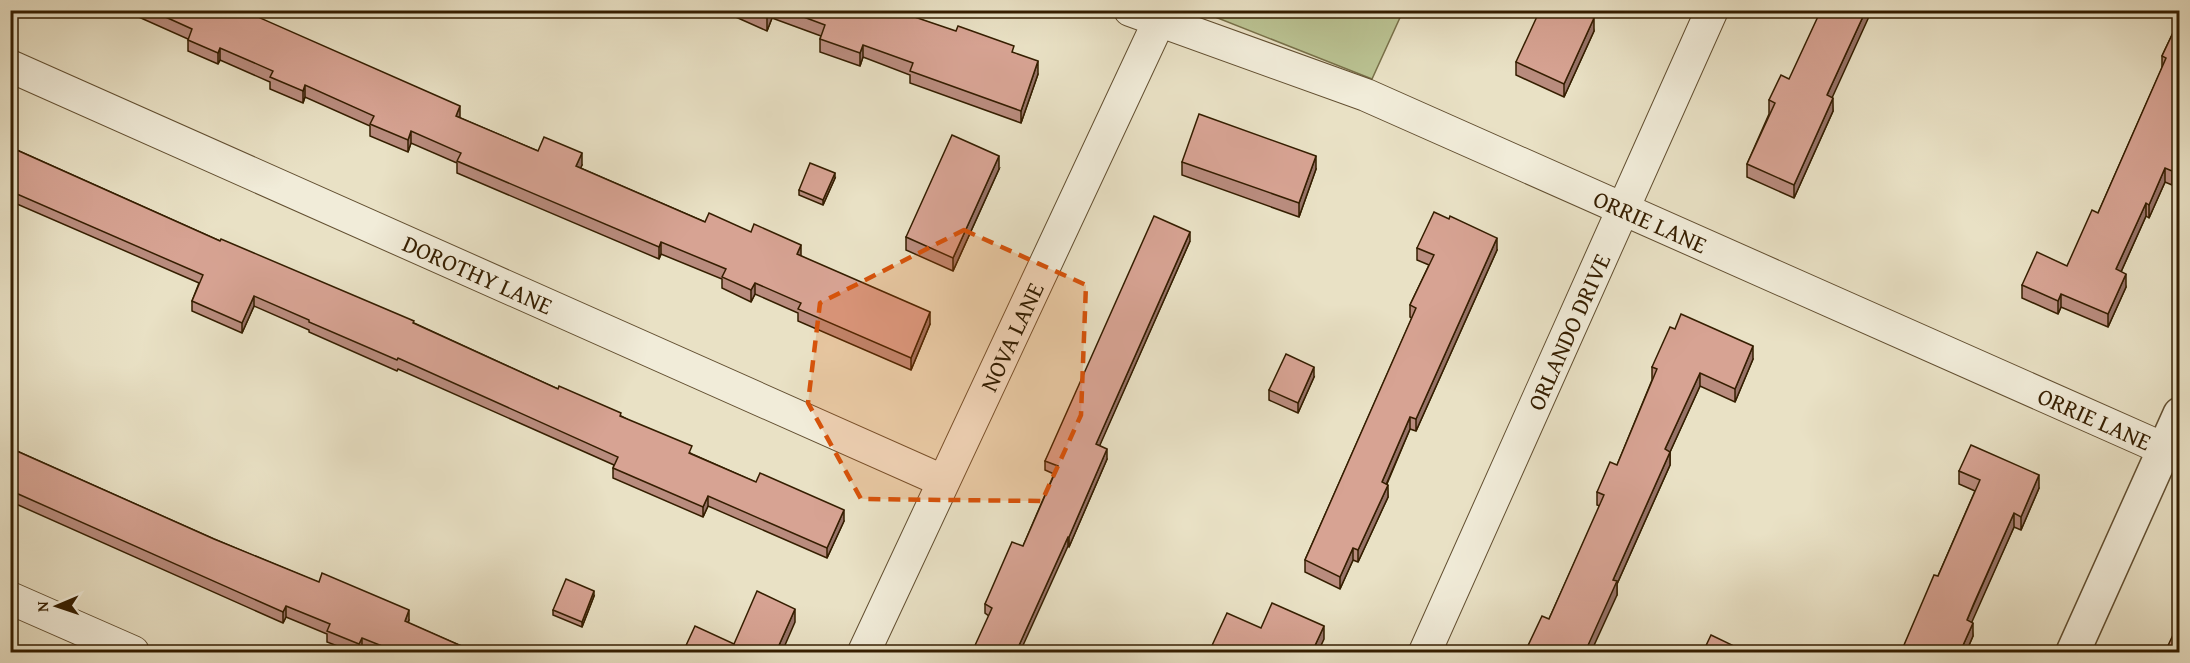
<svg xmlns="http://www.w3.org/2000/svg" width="2190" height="663" viewBox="0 0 2190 663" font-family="'Gentium Book Plus',serif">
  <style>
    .green { fill: #bac292; stroke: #787049; stroke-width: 1.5 }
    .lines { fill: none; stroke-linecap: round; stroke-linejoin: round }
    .minor-casing { stroke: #624f31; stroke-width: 34 }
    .tertiary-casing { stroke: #624f31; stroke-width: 36 }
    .minor { stroke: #f1ecd9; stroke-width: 32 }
    .tertiary { stroke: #f1ecd9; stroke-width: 33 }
    .wall { fill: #b98c7e; stroke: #351e00; stroke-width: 1.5 }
    .shaded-wall { fill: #967267; stroke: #351e00; stroke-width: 1.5 }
    .building { fill: #d7a393; stroke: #351e00; stroke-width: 1.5 }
    .marked { fill: #d6530b; fill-opacity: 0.2; stroke: #d6530b; stroke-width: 4.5; stroke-dasharray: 12 8; stroke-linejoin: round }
    .labels { text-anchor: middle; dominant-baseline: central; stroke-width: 4.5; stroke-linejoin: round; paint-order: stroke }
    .street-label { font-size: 24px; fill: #351e00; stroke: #f1ecd9 }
  </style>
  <rect width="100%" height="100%" fill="#e9e1c5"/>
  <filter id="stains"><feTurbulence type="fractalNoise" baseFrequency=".00333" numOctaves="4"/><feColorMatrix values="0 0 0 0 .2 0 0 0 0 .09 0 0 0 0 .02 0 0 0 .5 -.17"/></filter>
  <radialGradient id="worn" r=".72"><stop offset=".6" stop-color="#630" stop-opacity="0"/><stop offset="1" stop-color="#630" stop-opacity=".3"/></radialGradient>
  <path class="green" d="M1200,11H1403L1372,79Z"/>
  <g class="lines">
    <defs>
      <g id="minor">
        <path id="s1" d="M1130,10L1366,95L2164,449"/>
        <path id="s2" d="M10,66L943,481"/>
        <path d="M10,598L133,652"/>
        <path id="s3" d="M864,652L1159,21"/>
        <path id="s4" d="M1425,652L1712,10"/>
      </g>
      <path id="tertiary" d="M2073,652L2180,414"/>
    </defs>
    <use href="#minor" class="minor-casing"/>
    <use href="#tertiary" class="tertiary-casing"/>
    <use href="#minor" class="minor"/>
    <use href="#tertiary" class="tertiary"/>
  </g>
  <g class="wall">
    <path d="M101,10H111L110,14Z"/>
    <path d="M123,10H242L460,118L538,151L582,165L580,168L705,222L801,256L930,324L911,370L798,321V313L755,294L751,302L722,288V279L661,254L659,259L457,173V163L411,143L408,152L370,136V126L305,97L303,103L270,89V82L220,60L218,64L188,51V39Z"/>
    <path d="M720,10H894L1014,53L1038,74L1021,123L910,83V75L863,57L860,66L820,52V39L821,36L772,18L767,31Z"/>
    <path d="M1590,16L1594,31L1564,97L1516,75V62Z"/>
    <path d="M2180,18V168L2172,185L2165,182L2149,218L2146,216L2121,272L2126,287L2108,327L2061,307L2058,314L2022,298V285L2067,266L2098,213L2162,68V56Z"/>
    <path d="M1832,98L1833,111L1794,198L1747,177V164L1769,114V100Z"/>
    <path d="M10,147L220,241L414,323L558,389L621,416L692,454L844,521L827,558L708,506L703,517L613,478V468L614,465L398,369L397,371L309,332V330L254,306L242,333L192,311V301L199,283L10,201Z"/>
    <path d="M1182,162L1316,169L1299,217L1182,175Z"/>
    <path d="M999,169L953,271L906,250V237Z"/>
    <path d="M835,178L823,205L799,195V190Z"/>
    <path d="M1190,241L1099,446L1107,459L1069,547L1068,546L989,616L985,613V604L1023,546L1054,474L1045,470V461Z"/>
    <path d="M1417,248L1497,250L1416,431L1410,429L1387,484L1388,497L1358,562L1353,560L1340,589L1305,572V560L1412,318L1410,317V305L1429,265L1417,260Z"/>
    <path d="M1753,359L1735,402L1700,386L1670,452V465L1617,584V595L1549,619L1600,506L1597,505V492L1617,465L1652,380V367Z"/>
    <path d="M1314,377L1298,413L1269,400V390Z"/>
    <path d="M10,448L214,539L409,620L408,623L475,652H372L362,649L360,652H353L327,642V634L286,617L283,623L16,504V500L10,498Z"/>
    <path d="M1959,471L2039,488L2021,530L2014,527L1971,622L1973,636L1966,652H1901L1938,576L1975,491L1959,484Z"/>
    <path d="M594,596L582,627L553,615V610Z"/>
  </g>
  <g class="shaded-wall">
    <path d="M770,10H772V18L767,31V18Z"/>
    <path d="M1586,10H1593L1585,27V14Z"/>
    <path d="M1866,10H1872L1827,109V95Z"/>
    <path d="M1594,18V31L1564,97V84Z"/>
    <path d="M863,45V57L860,66V53Z"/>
    <path d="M220,48V60L218,64V53Z"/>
    <path d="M1038,61V74L1021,123V111Z"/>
    <path d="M305,85V97L303,103V91Z"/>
    <path d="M1833,98V111L1794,198V185Z"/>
    <path d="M460,106V118L456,116Z"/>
    <path d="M411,131V143L408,152V140Z"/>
    <path d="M582,153V165L576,178V166Z"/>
    <path d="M2180,154V168L2172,185V171Z"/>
    <path d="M999,156V169L953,271V258Z"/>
    <path d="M1316,156V169L1299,217V203Z"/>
    <path d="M2165,168V182L2149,218V205Z"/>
    <path d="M835,173V178L823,205V200Z"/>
    <path d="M2146,203V216L2116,283V269Z"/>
    <path d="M1190,232V241L1096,454V444Z"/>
    <path d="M1497,238V250L1416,431V419Z"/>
    <path d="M661,242V254L659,259V247Z"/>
    <path d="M801,245V257L797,254Z"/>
    <path d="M2126,274V287L2108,327V314Z"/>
    <path d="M755,283V294L751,302V290Z"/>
    <path d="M2061,294V307L2058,314V301Z"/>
    <path d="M254,296V306L242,333V323Z"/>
    <path d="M930,312V324L911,370V358Z"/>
    <path d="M1753,346V359L1735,402V389Z"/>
    <path d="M1314,367V377L1298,413V403Z"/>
    <path d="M1700,373V386L1665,463V449Z"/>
    <path d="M1410,417V429L1382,494V482Z"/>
    <path d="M1107,449V459L1069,547V537Z"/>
    <path d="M1670,452V465L1617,584V595L1591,652H1585L1613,580Z"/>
    <path d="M2039,475V488L2021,530V517Z"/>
    <path d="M1388,485V497L1358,562V550Z"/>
    <path d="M708,496V506L703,517V507Z"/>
    <path d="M844,510V521L827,558V548Z"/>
    <path d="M2014,513V527L1967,633V620Z"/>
    <path d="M1068,537V546L1020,652H1016Z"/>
    <path d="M1353,548V560L1340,589V577Z"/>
    <path d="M594,591V596L582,627V622Z"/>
    <path d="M286,606V617L283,623V612Z"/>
    <path d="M795,609V622L782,652H776Z"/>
    <path d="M409,610V620L405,632V621Z"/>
    <path d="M1973,623V636L1966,652H1960Z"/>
    <path d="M1324,626V639L1318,652H1312Z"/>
    <path d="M362,638V649L360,652H359V644Z"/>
  </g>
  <g class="building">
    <path d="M150,10H242L460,106L456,116L538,151L544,137L582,153L576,166L705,222L709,213L751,232L754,224L801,245L797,254L930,312L911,358L798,309L801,303L755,283L751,290L722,277L726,269L661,242L659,247L457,161L461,153L411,131L408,140L370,124L374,116L305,85L303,91L270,77L273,71L220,48L218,53L188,40L192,29Z"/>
    <path d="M749,10H770L767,18Z"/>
    <path d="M785,10H894L956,31L958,26L1014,46L1012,52L1038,61L1021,111L910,71L913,63L863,45L860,53L820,39L825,25Z"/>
    <path d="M1540,10H1586L1585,14L1594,18L1564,84L1516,62Z"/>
    <path d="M1821,10H1866L1827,95L1833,98L1794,185L1747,164L1775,103L1769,100L1781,75L1789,79Z"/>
    <path d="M2180,18V154L2172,171L2165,168L2149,205L2146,203L2116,269L2126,274L2108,314L2061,294L2058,301L2022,285L2037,252L2067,266L2092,210L2098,213L2166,58L2162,56Z"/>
    <path d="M1199,114L1316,156L1299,203L1182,162Z"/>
    <path d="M952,135L999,156L953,258L906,237Z"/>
    <path d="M10,147L220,241L221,239L414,321L413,323L558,389L559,386L621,413L620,416L692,446L689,453L756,482L760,473L844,510L827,548L708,496L703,507L613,468L618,457L398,358L397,360L309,322V320L254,296L242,323L192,301L203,275L10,191Z"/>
    <path d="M810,163L835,173L823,200L799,190Z"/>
    <path d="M1434,212L1449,219L1450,216L1497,238L1416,419L1410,417L1382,482L1388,485L1358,550L1353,548L1340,577L1305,560L1416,308L1410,305L1434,255L1417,248Z"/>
    <path d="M1154,216L1190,232L1096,444L1107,449L1069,537H1068L1016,652H972L992,608L985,604L1012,542L1023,546L1058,466L1045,461Z"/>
    <path d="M1681,314L1753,346L1735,389L1700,373L1665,449L1670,452L1613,580L1617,581L1585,652H1525L1542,616L1549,619L1604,495L1597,492L1610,462L1617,465L1657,369L1652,367L1670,327L1675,329Z"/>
    <path d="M1286,354L1314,367L1298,403L1269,390Z"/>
    <path d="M1971,445L2039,475L2021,517L2014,513L1974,603L1967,620L1973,623L1960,652H1901L1934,575L1938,576L1980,480L1959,471Z"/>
    <path d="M10,448L214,539L319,582L322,573L409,610L405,621L475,652H397L362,638L359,644L327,631L330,624L286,606L283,612L16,493L17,490L10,487Z"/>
    <path d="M566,579L594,591L582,622L553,610Z"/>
    <path d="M757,591L795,609L776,652H683L695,626L734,644Z"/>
    <path d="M1272,603L1324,626L1312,652H1209L1227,613L1261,628Z"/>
    <path d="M2180,620V652H2165Z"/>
    <path d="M1711,635L1732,645L1729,652H1703Z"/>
    <path d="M534,647L546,652H532Z"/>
    <path d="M961,649L970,652H960Z"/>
  </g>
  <path class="marked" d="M964,230L1086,285L1081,415L1042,501L861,499L808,403L820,303Z"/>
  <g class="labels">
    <g class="street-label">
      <text stroke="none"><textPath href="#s1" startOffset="562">ORRIE LANE</textPath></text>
      <text stroke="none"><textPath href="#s2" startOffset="512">DOROTHY LANE</textPath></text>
      <text stroke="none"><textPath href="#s4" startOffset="351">ORLANDO DRIVE</textPath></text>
      <text stroke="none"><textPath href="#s3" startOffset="348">NOVA LANE</textPath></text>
      <text stroke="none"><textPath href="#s1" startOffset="1048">ORRIE LANE</textPath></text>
    </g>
  </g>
  <rect width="2190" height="663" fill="none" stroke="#e9e1c5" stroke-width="36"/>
  <rect x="12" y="12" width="2166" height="639" fill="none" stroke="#351e00" stroke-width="3"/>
  <rect x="18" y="18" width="2154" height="627" fill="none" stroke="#351e00" stroke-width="1.5"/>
  <g transform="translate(57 606) rotate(268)" stroke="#f1ecd9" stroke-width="4.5" paint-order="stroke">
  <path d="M0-4.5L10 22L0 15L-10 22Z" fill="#351e00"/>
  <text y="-9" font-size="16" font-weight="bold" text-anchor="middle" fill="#351e00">N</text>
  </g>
  <rect width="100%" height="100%" filter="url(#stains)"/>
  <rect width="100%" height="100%" fill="url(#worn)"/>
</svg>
